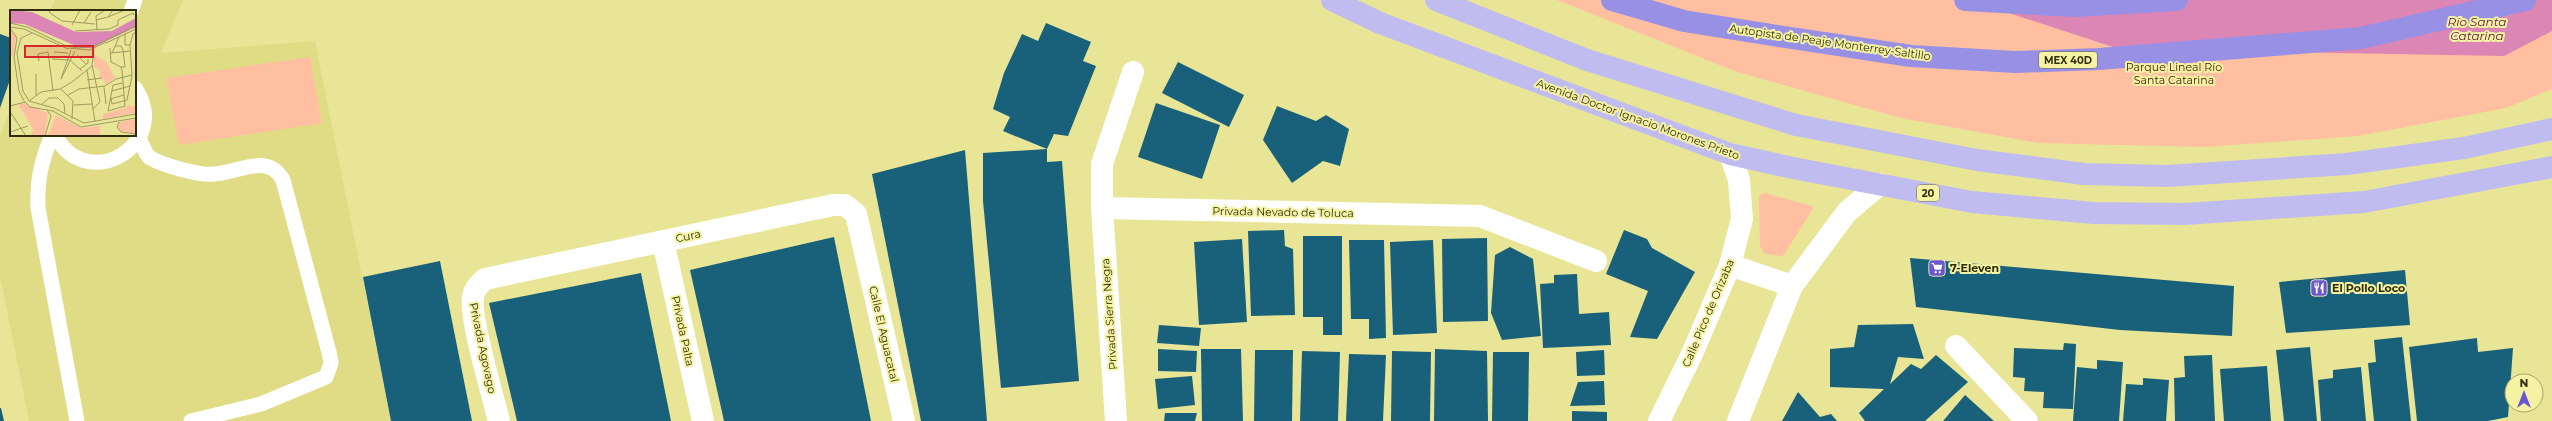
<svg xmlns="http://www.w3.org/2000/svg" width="2552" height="421" viewBox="0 0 2552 421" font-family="Montserrat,sans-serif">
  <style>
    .built { fill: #e0dc85 }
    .green { fill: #ffbfa0 }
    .water { fill: #dc86b5 }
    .building { fill: #19617b }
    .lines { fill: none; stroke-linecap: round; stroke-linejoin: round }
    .lane { stroke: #fff; stroke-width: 15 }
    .street { stroke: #fff; stroke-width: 22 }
    .primary { stroke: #c1bcef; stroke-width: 22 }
    .highway { stroke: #9790e5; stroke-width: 22 }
    .labels { text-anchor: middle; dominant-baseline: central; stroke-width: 4; stroke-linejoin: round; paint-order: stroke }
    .shield { fill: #f5f3a3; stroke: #6a6839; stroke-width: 1 }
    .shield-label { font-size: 10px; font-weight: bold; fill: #2f2d0c }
    .street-label { font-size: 11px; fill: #2f2d0c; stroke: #f5f3a3 }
    .park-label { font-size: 11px; fill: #43200f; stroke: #f5f3a3 }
    .poi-label { font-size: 11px; font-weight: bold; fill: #2f2d0c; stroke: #f5f3a3; text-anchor: start }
    .water-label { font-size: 12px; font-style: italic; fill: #5e1243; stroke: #f5f3a3 }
    .inset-road { fill: none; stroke: #9e9b5f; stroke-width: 1 }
    .view { fill: #d62828; fill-opacity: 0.15; stroke: #d62828; stroke-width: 2 }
    .inset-edge { fill: none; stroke: #2f2d0c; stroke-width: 2 }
  </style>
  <rect width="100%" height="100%" fill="#e8e597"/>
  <path class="built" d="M55,0H183L161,53L315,41L391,421H29L0,276V135L11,108V135H135V11H50Z"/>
  <g class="green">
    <path d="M1557,0H2552V89L2506,108L2358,136L2204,147L2038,143L1901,118L1737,72Z"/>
    <path d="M310,57L322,123L179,145L166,78Z"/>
    <path d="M1765,193L1812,206L1813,209L1783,256L1765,254L1760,246L1759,198L1761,194Z"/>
  </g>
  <path class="water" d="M1969,0H2552V31L2504,56L2119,49Z"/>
  <g class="building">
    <path d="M1046,23L1091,42L1083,61L1096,66L1068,136L1054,134L1047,149L1003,131L1010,117L993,109L1004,73L1022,34L1038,41Z"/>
    <path d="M0,34L11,38V77L0,108Z"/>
    <path d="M1178,62L1244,95L1229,127L1162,93Z"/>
    <path d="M1156,103L1220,125L1202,179L1138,157Z"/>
    <path d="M1277,106L1316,121L1326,115L1349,129L1340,166L1323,161L1292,183L1263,140Z"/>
    <path d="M1047,149V162L1062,161L1079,381L1001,388L983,201V153Z"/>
    <path d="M965,150L987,421H921L872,174Z"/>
    <path d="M1284,230L1285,246L1293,249L1295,315L1251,316L1248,231Z"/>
    <path d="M1624,230L1647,239L1652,248L1695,272L1657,339L1630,337L1648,291L1606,274Z"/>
    <path d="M1303,236H1342V335H1323V317H1303Z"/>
    <path d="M834,237L871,421H724L690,270Z"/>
    <path d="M1487,238L1488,321L1443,322L1442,239Z"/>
    <path d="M1242,239L1247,322L1199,325L1194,242Z"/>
    <path d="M1349,240H1384L1386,338L1369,339V319H1351Z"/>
    <path d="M1433,240L1437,333L1393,335L1390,242Z"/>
    <path d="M1510,247L1533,259L1541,336L1502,340L1491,313L1495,255Z"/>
    <path d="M1910,258L2234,286L2232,336L2120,330L1916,307Z"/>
    <path d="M440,261L472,421H391L363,277Z"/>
    <path d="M2405,270L2410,325L2286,333L2279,282Z"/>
    <path d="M641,273L671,421H517L489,303Z"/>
    <path d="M1577,274L1579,314L1609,312L1611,345L1543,348L1540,284L1554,283V275Z"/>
    <path d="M1913,324L1924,359L1898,357L1890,384L1911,364L1921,369L1936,355L1968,382L1925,421H1865L1859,413L1884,389L1830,387V349L1854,347L1858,325Z"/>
    <path d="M1159,325L1201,328L1199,346L1157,343Z"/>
    <path d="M2402,337L2411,421H2374L2368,363L2376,362L2374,340Z"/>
    <path d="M2477,338L2478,352L2513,348L2508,417L2488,421H2417L2409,347Z"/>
    <path d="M2064,343L2076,344L2073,409L2043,408L2044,392L2024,391L2025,378L2013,377L2014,348L2063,350Z"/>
    <path d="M2310,347L2317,421H2284L2276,350Z"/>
    <path d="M1158,349L1197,351L1196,372L1158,371Z"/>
    <path d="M1201,349H1241L1243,421H1202Z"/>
    <path d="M1435,349L1487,351L1488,421H1434Z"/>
    <path d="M1255,350H1293L1292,421H1254Z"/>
    <path d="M1604,350L1605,375L1577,376L1576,352Z"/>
    <path d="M1302,351L1340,352L1338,421H1300Z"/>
    <path d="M1392,351L1431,352L1430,421H1391Z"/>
    <path d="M1493,352H1529L1528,421H1492Z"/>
    <path d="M1349,354L1386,355L1383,421H1346Z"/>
    <path d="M2212,355L2215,421H2175L2174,378L2185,377L2184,356Z"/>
    <path d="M2097,360L2123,362L2119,421H2073L2077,367L2097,369Z"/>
    <path d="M2267,366L2271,421H2224L2220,369Z"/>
    <path d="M2361,367L2366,421H2321L2318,380L2333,378V370Z"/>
    <path d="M1192,376L1195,405L1158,409L1155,379Z"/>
    <path d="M2143,378L2169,380L2166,421H2123L2126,384L2143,385Z"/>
    <path d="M1604,381L1605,405L1570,406L1578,382Z"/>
    <path d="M1798,392L1820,417L1831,414L1837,421H1782Z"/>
    <path d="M1965,395L1994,421H1943Z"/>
    <path d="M0,408H1L4,421H0Z"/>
    <path d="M1572,411L1607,412V421H1572Z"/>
    <path d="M1165,413H1197L1195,421H1164Z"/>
  </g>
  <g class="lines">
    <g class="lane">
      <path d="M131,11L135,0"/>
      <path d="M52,135C41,162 37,179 38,208L77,421"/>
      <path d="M55,135C86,195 173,145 135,88"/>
      <path d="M139,138C142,144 145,153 149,157C161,165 200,176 214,174C238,173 268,152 283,180L329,352L331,363L326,377L261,404L191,421"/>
    </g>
    <g class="street">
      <path d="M1102,208L1480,216L1596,261"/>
      <path d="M663,241L703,421"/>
      <path d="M1730,265L1792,286"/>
      <path d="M1956,346L2027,421"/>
      <path d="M499,421C493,396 469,317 473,296C474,289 479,284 485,279L833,205H845L856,214L904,421"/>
      <path d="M1116,421L1102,208V164L1133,72"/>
      <path d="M1659,421L1692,354L1730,265L1742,219L1739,180L1730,154"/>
      <path d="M1738,421L1792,286L1847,212L1880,184"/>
    </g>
    <g class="primary">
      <path d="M1332,0L1380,23L1730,154L1793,168L1972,202L2094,213L2185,214L2364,202L2552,167"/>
      <path d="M1436,0L1587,60L1796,125L1977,160L2084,174L2168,176L2347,164L2464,148L2552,129"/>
    </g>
    <g class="highway">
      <path d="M1612,0L1684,21L1778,36L1911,56L2015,62L2099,59L2361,38L2525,0"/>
      <path d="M1965,0L2075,6L2177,0"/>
    </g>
  </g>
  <defs>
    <symbol id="supermarket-square" viewBox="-11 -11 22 22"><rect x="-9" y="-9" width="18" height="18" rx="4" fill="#6a56d0" stroke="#f5f3a3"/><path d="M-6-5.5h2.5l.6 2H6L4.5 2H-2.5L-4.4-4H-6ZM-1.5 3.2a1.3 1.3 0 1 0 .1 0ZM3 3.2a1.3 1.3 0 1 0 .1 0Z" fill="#fff"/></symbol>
    <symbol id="restaurant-square" viewBox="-11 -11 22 22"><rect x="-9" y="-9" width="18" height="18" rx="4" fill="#6a56d0" stroke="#f5f3a3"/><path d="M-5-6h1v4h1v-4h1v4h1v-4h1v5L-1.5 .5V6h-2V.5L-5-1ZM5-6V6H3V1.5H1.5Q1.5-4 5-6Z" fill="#fff"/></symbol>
  </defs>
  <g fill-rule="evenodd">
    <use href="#supermarket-square" x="1927" y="258" width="20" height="20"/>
    <use href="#restaurant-square" x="2309" y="278" width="20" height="20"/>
  </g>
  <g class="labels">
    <g class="shield">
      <rect x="2039" y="52" width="58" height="16" rx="3"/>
      <rect x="1917" y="185" width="22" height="16" rx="3"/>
    </g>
    <g class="shield-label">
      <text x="2068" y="60">MEX 40D</text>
      <text x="1928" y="193">20</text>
    </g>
    <g class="street-label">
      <text transform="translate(1830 42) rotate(8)">Autopista de Peaje Monterrey-Saltillo</text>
      <text transform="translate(1638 119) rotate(20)">Avenida Doctor Ignacio Morones Prieto</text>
      <text transform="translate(1283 212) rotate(1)">Privada Nevado de Toluca</text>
      <text transform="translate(688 236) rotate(-12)">Cura</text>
      <text transform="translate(1708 313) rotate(-67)">Calle Pico de Orizaba</text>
      <text transform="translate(1109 314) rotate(-94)">Privada Sierra Negra</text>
      <text transform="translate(683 331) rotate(78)">Privada Palta</text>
      <text transform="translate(884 334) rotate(77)">Calle El Aguacatal</text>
      <text transform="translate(483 348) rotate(78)">Privada Agovago</text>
    </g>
    <g class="park-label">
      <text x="2174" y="67">Parque Lineal Río<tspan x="2174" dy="13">Santa Catarina</tspan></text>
    </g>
    <g class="poi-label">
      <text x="1950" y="268">7-Eleven</text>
      <text x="2332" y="288">El Pollo Loco</text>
    </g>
    <g class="water-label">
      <text x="2477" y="21">Río Santa<tspan x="2477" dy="14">Catarina</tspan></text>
    </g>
  </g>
  <g transform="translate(10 10)">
    <rect width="126" height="126" fill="#e8e597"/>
    <path d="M0,19L6,26L3,46H0ZM84,44L97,53L105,68L95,75L94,69L89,68L90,60L84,57ZM13,93L38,103L35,126H23L21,123L24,121L8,94ZM117,95L126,97V103L93,109V104L116,98ZM46,105L71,118L90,116V126H38ZM126,109V124L111,121L108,118L109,112Z" fill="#ffbfa0"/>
    <path d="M0,0L22,2L66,22L102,21L126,8V17L82,38H71L14,14L0,13Z" fill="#dc86b5"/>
    <path class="inset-road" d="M39,0L40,3L52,11L85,14M98,7L115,0M86,10L98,7L103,0M0,13L17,17L56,36L69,38L83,36L126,16M74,13L81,2M62,15L70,0M0,17L14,19L58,39M0,18L7,28L4,47L9,81L14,91L20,97L43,101L71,117L126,108M87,20L86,6L95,0M65,21L99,19L108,15V10L123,3L124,5M22,23L11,28L7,43L13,81L19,91L44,98L74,113L126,104M115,24V35H120M96,33L126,19M105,36H111L113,40L115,57H111M57,38L80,40L96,32M100,38L101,52L111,57L112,60L115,96L98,101L103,75L113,73M44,42L58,43M101,43L120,41M102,43L109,27M67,45L76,54M42,49L60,50L72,61M29,51L28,44L38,42L43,81M82,55L90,92L83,99M70,59L78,53V49M77,60L85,112M51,69L65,41M51,69L61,40M77,70L92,68M94,77L96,94M51,79L63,91L62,109M102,81L120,76M26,85V64M58,85L69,79L95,76L106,69L122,65M101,88L102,94L117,90L122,66L120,35L123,24L126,22M100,89L114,85M19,91L31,82L50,79L62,72L82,56L84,40M31,95L39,88H48L54,94L55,103M64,95L82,94M0,96L15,92M1,103L16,126M109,112L107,117L111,122L126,124M0,122L18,116M35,126L41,106L37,100"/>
    <path class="view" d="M15,36H83V47H15Z"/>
    <rect width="126" height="126" class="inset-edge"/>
  </g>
  <g transform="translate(2524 393)"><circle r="19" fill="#f5f3a3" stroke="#a6a467"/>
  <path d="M0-3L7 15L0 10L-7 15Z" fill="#6a56d0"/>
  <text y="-6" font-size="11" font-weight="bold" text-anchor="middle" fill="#2f2d0c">N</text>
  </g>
</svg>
